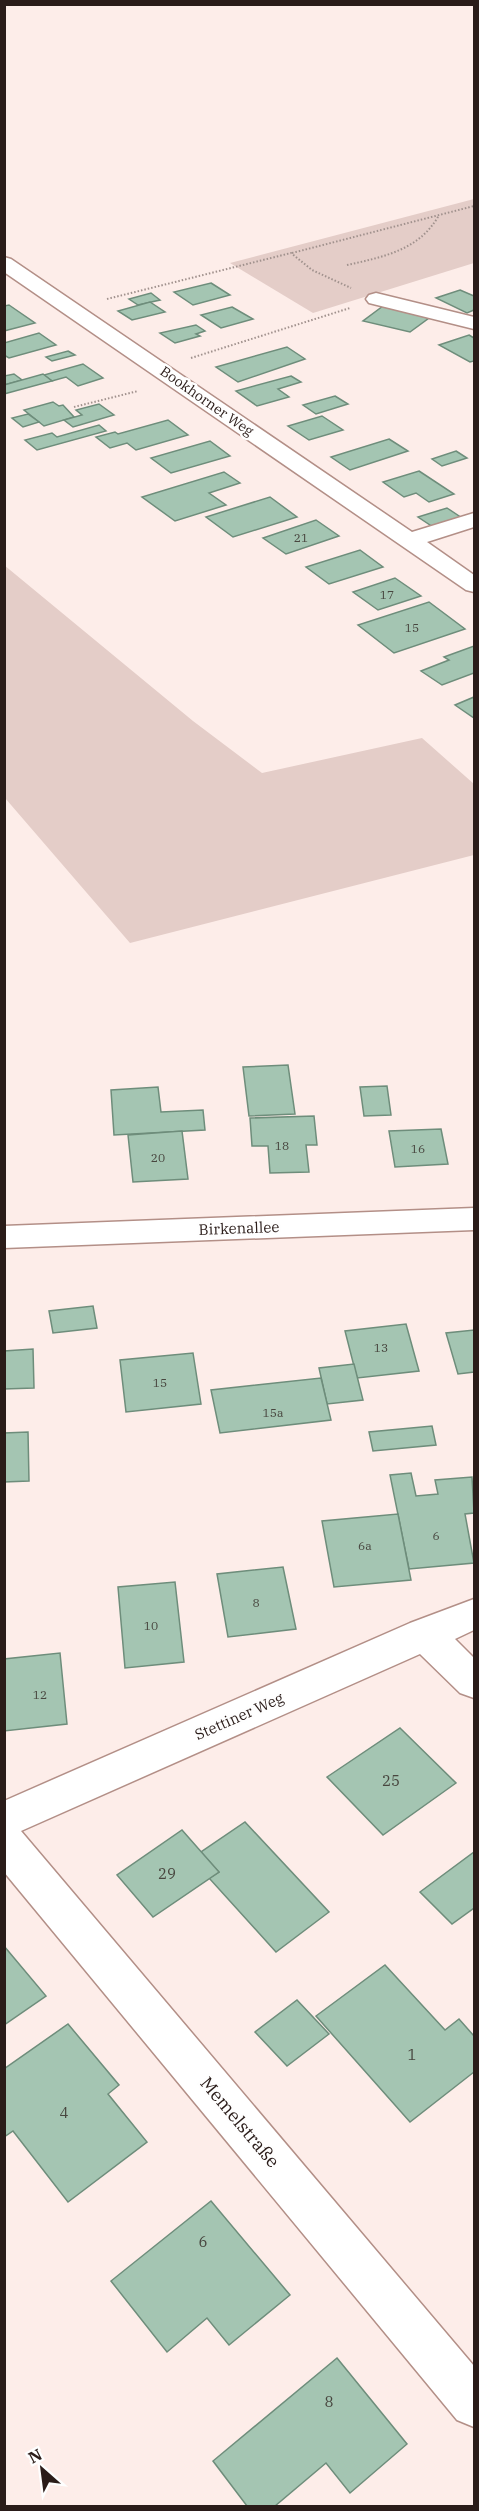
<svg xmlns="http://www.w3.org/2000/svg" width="479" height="2511" viewBox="0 0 479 2511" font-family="'IBM Plex Serif',serif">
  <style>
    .green { fill: #e4cdc8 }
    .building { fill: #a4c5b2; stroke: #6e8d7b; stroke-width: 1.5 }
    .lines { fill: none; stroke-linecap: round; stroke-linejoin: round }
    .street-casing { stroke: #b38f87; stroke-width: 3 }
    .secondary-casing { stroke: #b38f87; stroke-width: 3 }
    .path { stroke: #a0918d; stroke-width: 2; stroke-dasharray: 1.5 2; stroke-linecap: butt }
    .street { fill: #fff; fill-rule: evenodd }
    .secondary { fill: #fff; fill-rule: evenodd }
    .labels { text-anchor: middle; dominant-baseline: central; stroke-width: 5; stroke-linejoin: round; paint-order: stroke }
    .number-label { font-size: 12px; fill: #48463f }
    .far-street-label { font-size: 14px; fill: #2a1c19; stroke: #fefefe }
    .street-label { font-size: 15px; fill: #2a1c19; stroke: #fefefe }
    .near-number-label { font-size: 15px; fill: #48463f }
    .near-street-label { font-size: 18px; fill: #2a1c19; stroke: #fefefe }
  </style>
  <rect width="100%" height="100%" fill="#fdede9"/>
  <g class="green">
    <path d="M474,199V263L313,313L230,263Z"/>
    <path d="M4,565L193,721L262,773L422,738L474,784V855L130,943L5,798Z"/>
  </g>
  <g class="building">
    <path d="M211,283L230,295L193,305L174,292Z"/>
    <path d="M460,290L474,296V310L467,313L436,298Z"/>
    <path d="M151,293L160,300L138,305L129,299Z"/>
    <path d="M150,302L165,312L132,320L118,311Z"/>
    <path d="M9,305L35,323L4,331V306Z"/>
    <path d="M383,306L429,318L410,332L363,321Z"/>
    <path d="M232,307L253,319L221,328L201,315Z"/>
    <path d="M196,325L205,331L196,334L200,336L175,343L160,333Z"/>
    <path d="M39,333L56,345L9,358L4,355V343Z"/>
    <path d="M469,335L474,338V361L470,362L439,345Z"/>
    <path d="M287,347L305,359L238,382L216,367Z"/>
    <path d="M68,351L75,355L52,361L46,357Z"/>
    <path d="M83,364L103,378L78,386L66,377L52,381L44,375Z"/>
    <path d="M14,374L22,380L4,385V376Z"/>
    <path d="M43,374L52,381L4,394V385Z"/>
    <path d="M291,376L301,382L278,389L289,397L257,406L236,391Z"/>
    <path d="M335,396L348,404L316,414L303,405Z"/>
    <path d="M53,402L59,406L63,405L74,417L44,426L24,410Z"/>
    <path d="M99,404L114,415L73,427L64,420L82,415L76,410Z"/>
    <path d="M28,414L39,422L23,427L12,418Z"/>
    <path d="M322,416L343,430L309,440L288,426Z"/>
    <path d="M168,420L188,435L136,450L127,443L110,448L96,437L115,432L118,434Z"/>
    <path d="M99,425L106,431L37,450L25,440L52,433L57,437Z"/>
    <path d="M389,439L408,451L350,470L331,457Z"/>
    <path d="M210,441L230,456L171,473L151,458Z"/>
    <path d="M456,451L467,458L442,466L432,459Z"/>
    <path d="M419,471L454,494L429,502L416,493L404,497L383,482Z"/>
    <path d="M224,472L240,483L209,493L226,505L175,521L142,497Z"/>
    <path d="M270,497L297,517L233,537L206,517Z"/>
    <path d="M447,508L462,518L433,527L418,517Z"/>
    <path d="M316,520L339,536L286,554L263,538Z"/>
    <path d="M360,550L383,567L329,584L306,567Z"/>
    <path d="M395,578L421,596L378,610L353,592Z"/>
    <path d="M429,602L465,629L394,653L358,625Z"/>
    <path d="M474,646V673L442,685L421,671L449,660L444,657Z"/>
    <path d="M474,697V718L455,705Z"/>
    <path d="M288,1065L295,1114L249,1116L243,1067Z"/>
    <path d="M387,1086L391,1115L364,1116L360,1087Z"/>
    <path d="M158,1087L161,1112L203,1110L205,1130L114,1135L111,1090Z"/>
    <path d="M314,1116L317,1145H306L309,1172L270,1173L268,1146H252L250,1118Z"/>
    <path d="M441,1129L448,1164L395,1167L389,1131Z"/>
    <path d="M182,1131L188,1179L133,1182L128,1135Z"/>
    <path d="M93,1306L97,1328L53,1333L49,1311Z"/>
    <path d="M406,1324L419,1371L357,1378L345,1331Z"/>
    <path d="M474,1330V1372L458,1374L446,1333Z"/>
    <path d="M33,1349L34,1388L4,1389V1351Z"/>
    <path d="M193,1353L201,1404L126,1412L120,1360Z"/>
    <path d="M354,1364L363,1400L327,1404L319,1368Z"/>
    <path d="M321,1378L331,1420L220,1433L211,1390Z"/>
    <path d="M432,1426L436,1445L373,1451L369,1432Z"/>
    <path d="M28,1432L29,1481L4,1482V1433Z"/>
    <path d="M411,1473L416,1496L438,1494L435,1480L472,1477L474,1513L465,1514L474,1563L409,1569L390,1475Z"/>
    <path d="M398,1514L411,1580L334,1587L322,1521Z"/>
    <path d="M283,1567L296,1629L228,1637L217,1574Z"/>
    <path d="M175,1582L184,1662L125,1668L118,1587Z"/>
    <path d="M60,1653L67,1724L4,1731V1659Z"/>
    <path d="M400,1728L456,1783L383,1835L327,1777Z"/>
    <path d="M245,1822L329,1912L276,1952L209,1878L219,1872L201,1852Z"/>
    <path d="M182,1830L219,1872L153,1917L117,1875Z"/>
    <path d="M474,1852V1908L452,1924L420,1892Z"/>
    <path d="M4,1946L46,1996L4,2025Z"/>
    <path d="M385,1965L445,2030L459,2019L474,2036V2072L410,2122L316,2016Z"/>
    <path d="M297,2000L329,2034L287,2066L255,2032Z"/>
    <path d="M68,2024L119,2085L108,2094L147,2142L68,2202L13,2131L4,2137V2069Z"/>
    <path d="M211,2201L290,2295L229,2345L207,2318L167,2352L111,2281Z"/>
    <path d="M337,2358L407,2444L350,2493L326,2463L275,2506H247L213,2461Z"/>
  </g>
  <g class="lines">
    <defs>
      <g id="street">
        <path d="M4,257L11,259L412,532L474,513V527L427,542L474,575V592L466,590L4,272Z"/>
        <path d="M376,293L474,317V329L369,303L366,299L369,295Z"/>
        <path d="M474,1599V1630L455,1639L474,1658V1698L460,1693L420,1654L21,1831L474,2366V2427L457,2420L4,1872V1801L410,1623Z"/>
      </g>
      <path id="secondary" d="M474,1208V1230L4,1248V1226Z"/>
    </defs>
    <use href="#street" class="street-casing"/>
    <use href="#secondary" class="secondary-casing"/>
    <g class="path">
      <path d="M292,253L474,206"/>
      <path d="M347,265C383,257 420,250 439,215"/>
      <path d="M107,299L291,253L312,270L351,288"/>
      <path d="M191,358L350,308"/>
      <path d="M74,407L138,391"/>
    </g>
    <use href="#street" class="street"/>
    <use href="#secondary" class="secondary"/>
  </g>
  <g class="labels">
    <g class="number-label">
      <text x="301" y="537">21</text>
      <text x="387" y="594">17</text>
      <text x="412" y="627">15</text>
      <text x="282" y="1145">18</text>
      <text x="418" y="1148">16</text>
      <text x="158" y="1157">20</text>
      <text x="381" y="1347">13</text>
      <text x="160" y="1382">15</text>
      <text x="273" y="1412">15a</text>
      <text x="436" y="1535">6</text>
      <text x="365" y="1545">6a</text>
      <text x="256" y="1602">8</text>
      <text x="151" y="1625">10</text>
      <text x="40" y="1694">12</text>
    </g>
    <g class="far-street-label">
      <text transform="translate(207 401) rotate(35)">Bookhorner Weg</text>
    </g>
    <g class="street-label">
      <text transform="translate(239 1228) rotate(-2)">Birkenallee</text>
      <text transform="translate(239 1716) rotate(-24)">Stettiner Weg</text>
    </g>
    <g class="near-number-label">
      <text x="391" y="1780">25</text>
      <text x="167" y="1873">29</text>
      <text x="412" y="2054">1</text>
      <text x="64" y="2112">4</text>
      <text x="203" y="2241">6</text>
      <text x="329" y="2401">8</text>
    </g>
    <g class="near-street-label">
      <text transform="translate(240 2122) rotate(50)">Memelstraße</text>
    </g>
  </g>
  <rect width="479" height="2511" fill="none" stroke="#2a1c19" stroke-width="12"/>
  <g transform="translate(42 2469) rotate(332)" stroke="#fefefe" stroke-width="4.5" paint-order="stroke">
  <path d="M0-4.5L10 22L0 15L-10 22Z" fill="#2a1c19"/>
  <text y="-9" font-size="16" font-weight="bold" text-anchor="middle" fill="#2a1c19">N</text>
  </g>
</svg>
